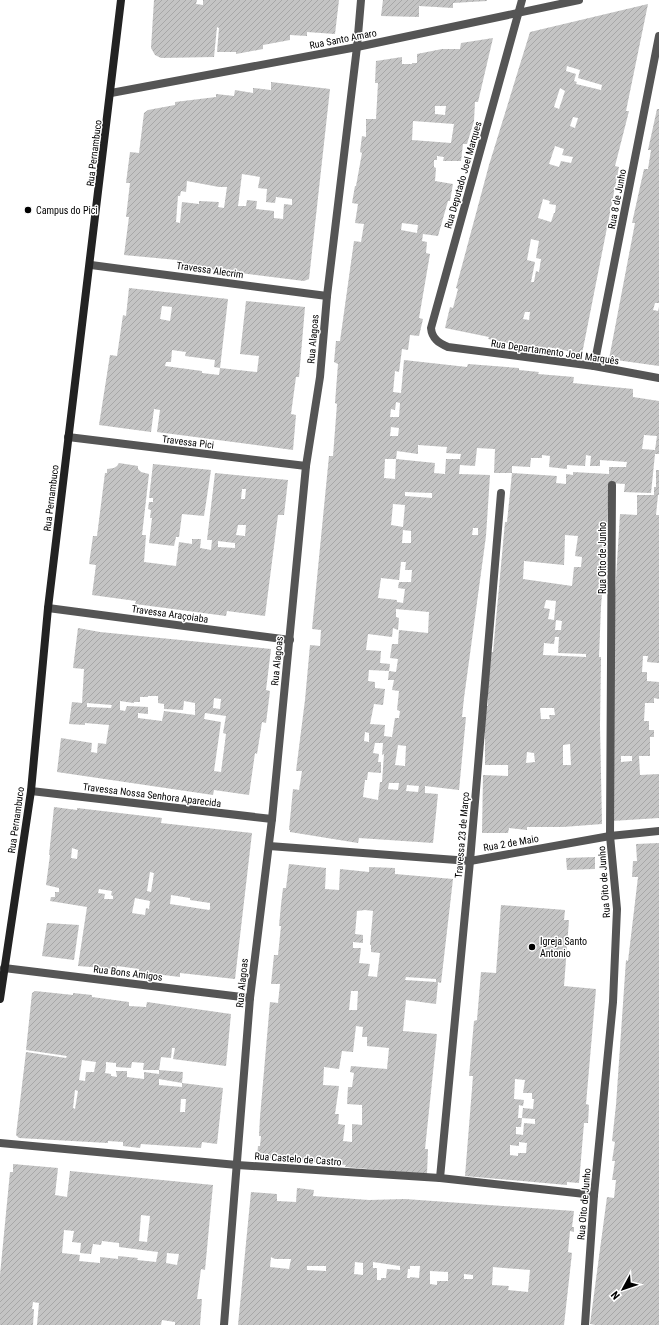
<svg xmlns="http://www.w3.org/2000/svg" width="659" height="1325" viewBox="0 0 659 1325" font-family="'Roboto Condensed',sans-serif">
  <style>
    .building { fill: url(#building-hatch); fill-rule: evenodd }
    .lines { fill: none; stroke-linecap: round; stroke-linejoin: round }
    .lane { stroke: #555; stroke-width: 8 }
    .street { stroke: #555; stroke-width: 8 }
    .secondary { stroke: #222; stroke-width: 8 }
    .poi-dot { fill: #000; stroke: #fff; stroke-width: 1.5 }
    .labels { text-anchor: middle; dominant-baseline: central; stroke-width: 3; stroke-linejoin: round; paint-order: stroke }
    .street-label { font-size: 10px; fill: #000; stroke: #fff }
    .poi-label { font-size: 10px; fill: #000; stroke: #fff; text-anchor: start }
  </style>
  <defs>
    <pattern id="building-hatch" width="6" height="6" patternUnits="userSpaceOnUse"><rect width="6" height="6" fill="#c4c4c4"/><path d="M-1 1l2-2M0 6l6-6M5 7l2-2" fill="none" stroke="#a7a7a7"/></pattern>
  </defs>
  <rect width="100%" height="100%" fill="#fff"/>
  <g class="building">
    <path d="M154,0H197L196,4L203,5V0H339L335,34L307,32V36L290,35V40L263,45V49L236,54V52H217L219,28L217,27L214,57L161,58L155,55L151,48Z"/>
    <path d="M383,0H487V1L453,3V8L419,6V17L381,16Z"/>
    <path d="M648,4L626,111H629L615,166L619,167L582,354L548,347L547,351L488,339L489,337L445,328L450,307L453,308L458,289L456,288L489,165L530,32ZM567,66L580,70L578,78L602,85L601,90L576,84L577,82L574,81L576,74L566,71ZM560,88L565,91L559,109L554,107ZM573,117L578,118L575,128L570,126ZM555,146L564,149L562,155L573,157L571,163L561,161L559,167L549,164ZM543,199L550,201L549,204L556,205L555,213H554L551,222L538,218ZM531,239L539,241L536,258L541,259L539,272L536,271L534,282H531L535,262L527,260ZM525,312H530L529,320L523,319Z"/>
    <path d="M493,38L478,102H475L474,121L467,144H463L461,161H443L444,157L437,156V160H434V167L436,168L435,181L453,184L450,201H448L438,236L423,234L422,241L427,242L426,253L430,254L419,318L423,319L419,336L410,335L408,350L402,349L399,372L395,371L393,392L401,393L404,360L467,367L468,364L519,368V370L539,372L538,374L574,377L573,383L633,389V397L659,401V454H655L651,493L624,492L625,484L609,483L606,549L601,606L599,657H601L600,726L602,824L563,827H527V830L509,828L508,833H482L483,775L508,776V765H485V706H488V670H490L488,652H493L505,522H507L512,473L557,476L556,483L566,484V474L573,475V472L609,474V467H626L627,462L600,460V466H590L591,456L586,455L585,466L567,465V469L549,467L550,456L542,455V458H531L530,467L512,466V473H494L495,449L477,448L475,466L460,465L459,474L490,475L486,536L464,698L462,717H466L459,790L425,786V793L438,794L433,843L359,838L358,843L290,832V830H289L293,789L299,790L302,771H296L305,700L310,645L320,646L321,630L312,629L329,456H333L337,404L335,403L338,364L334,362L336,341H340L354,241L361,242L364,224L355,223L358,204L352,203L355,186H356L362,153L360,152L362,136L366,137V119H376L378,83H375L376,61L402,57V64H412V63H417V54L442,49H460L461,43ZM435,106H446L445,115L435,114ZM413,121L454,124L451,143L412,140ZM402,223L418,225L417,233L401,230ZM396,402L400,403L399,417H390L391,409L395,410ZM391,427L399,428L398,436H390ZM644,435L657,436L655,450L642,449ZM418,445L447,447L446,453L461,454L460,459H446L445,474L434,473L435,463L396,459L395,479L384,478L385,459H396L397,451L418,454ZM405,492L432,493V498L405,496ZM393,504L405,505L403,527L391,525ZM473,528H478V535H472ZM403,530L411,531V543H402ZM565,535L578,536L575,556L582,557L581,567H574L572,586L523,579L524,561L564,565ZM401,562H406L405,570H412L411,582H399L398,588L405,589L403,603L397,602V600L378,598L381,578L399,580ZM546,600L556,601L554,620L548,619L550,609L544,608ZM396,609L429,612L428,633L399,630L398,644H392L390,658L398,659L396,672L389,671L390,664L380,663L381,651L366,650L368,634L392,637L393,628L398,630L399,618L396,617ZM556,620L562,621L561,630H555ZM555,637H559L558,653L586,654V657L543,655L544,643L554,644ZM369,670L389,671L388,680H394L392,690L399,691L397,710L400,711L399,718H395L392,737L384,736L385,725L370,724L374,704L383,705L385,689L375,688V682L368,681ZM540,708H554L555,715H549L550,719H541ZM365,732L369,733V742L364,741ZM375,743H383L382,755L384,754L382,782H380L378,800L363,797L365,780H367L368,772L381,773V762H378L379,754L373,753ZM570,744L571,765H563V745ZM398,745L406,746L405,766L395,765ZM527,752L534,753L535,762L526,763ZM389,783H399L398,790L388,789ZM407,785L419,786L418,792L406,791Z"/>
    <path d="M271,82L330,89L309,279L304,281L177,265V260L124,255L129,217H126L130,183H126L130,152L139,153L144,113L148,110L175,105V102L216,97V94L234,96L235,90L253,93V88L271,90ZM242,174L260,177L258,188L267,189L266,202L275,203L276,197L292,199V205L284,204L283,219L274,218V211L256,209L257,201L247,200L246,206H238ZM187,181L219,187H227L224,208L218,207L219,202L199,201V204L182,202L180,223L176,222L178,196H180L181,191L186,192Z"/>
    <path d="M657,109H659V303H655L653,310L658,311L659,307V366L609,359L635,223H632L644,169H648L651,150H648Z"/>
    <path d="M129,288L228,299L220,368L214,367L215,360L185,356L186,352L172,350L171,362H166L165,366L202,371V373L219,375L220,368L257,372L259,356L240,354L246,301L305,307L299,377H296L291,414L296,415L293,450L157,432L160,410L154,409L151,432L99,425L110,355L117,356L123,315L126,316ZM162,306L172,307L170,321L160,319Z"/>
    <path d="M119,463L138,466V469L141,472L149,474L142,535H146L144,562L176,566L179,542L192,544V539H201L200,548L211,550L212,540H207L215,473L288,480L284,515H278L265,616L227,611L226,616L135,604L136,601L92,595L96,565L89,564L93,536H97L105,473H107V469L114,468L117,466ZM242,489H246L245,499H241ZM238,525H246L245,536L236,535ZM218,541L235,543V548L218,547Z"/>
    <path d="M153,464L211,470L204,516L182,514L179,537H176L174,546L149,543L152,518H150L151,510L148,509L149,502H153V498H149Z"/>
    <path d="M656,470H659V495H658L656,515H659V663L647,662L648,656H643L642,672H647V681L659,682V699L654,698V703H645L644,721H649V730H654V737H650V756H639L640,775L659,774V818L612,821V643L620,514L637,515V495H654V487H656ZM621,756H632V761L621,762Z"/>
    <path d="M78,628L100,632L271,649L266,690L270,691L266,723L262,722L257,754L255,753L249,795L214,790L213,795L57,772L61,738L92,743L91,752L97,753L98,743L106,744L109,725L85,723V725L69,724L72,702L82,703L84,669L73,668ZM148,696H158V703L164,704V709L183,710L184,701L195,703V715L164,711L162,721L138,718V713L148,714V707L127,706L125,711L120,710V701L134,703V702H140V697H148ZM214,698L221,699L220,709L213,708ZM87,703L112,705L111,708L87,707ZM205,713L226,716L223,733L226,734L221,772L214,771L221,722L204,719Z"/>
    <path d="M54,807L77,810V808L162,818L161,823L252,833L235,979L180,973V977L139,972V969L117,966V969L78,966L87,907L50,901L51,897H55V892H59V888L46,885L50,855H49ZM72,848L78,850L77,859L71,858ZM150,872L154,873L151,892L147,891ZM99,889L112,891L111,895L113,896V899H104L105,894L98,893ZM171,895L190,898V900L210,903V909L209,910L170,904ZM135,898L150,901L149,909L146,908L145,915L132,913Z"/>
    <path d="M659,843V1325H595L590,1324L607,1197L614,1198L616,1180H612L615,1161H612L615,1142L612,1141L616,1105L626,960L628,961L638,877H632L633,861H637L636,844Z"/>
    <path d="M595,857V869L567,870L566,858Z"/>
    <path d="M289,864L326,868L325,889L339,890L340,869L369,872V867L395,868V874L453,879L441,983L438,982L436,1004L406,1000L405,1010L403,1031L437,1034L425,1149H428L427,1174L345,1167L346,1165L257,1157L258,1146H260L261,1136H259L260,1117L270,1002L278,1003L280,984H271L274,955H278L281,926H279L281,905L283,888H286ZM365,910L373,911L370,945H371V952L380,953L377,977L368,976L370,964L359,963L361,948H353V942L363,943V935L355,934L357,911ZM406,977L436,979V982L405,980ZM351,991H358L357,1010H349ZM356,1026L363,1027L362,1037H367V1046L389,1048L387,1069L351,1066L350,1072L354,1073L352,1087H348L347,1104L362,1105V1125L352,1124V1142L343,1141L345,1125L338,1124L339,1114H335L339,1086L323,1085L324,1067L339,1069L342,1051L353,1052Z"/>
    <path d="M501,905L565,910L564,920H569L564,986L596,989L586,1104L589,1105L588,1123H584L579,1183L567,1182V1185L465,1176L473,1076H469L474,1021L477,1020L481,972L496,973ZM515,1079L525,1080L523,1093H532V1099H534L533,1109L523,1108L522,1118L535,1119V1124L524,1123L523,1135L516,1134V1127H521L522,1118H518L519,1105L523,1106L524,1100L514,1099ZM519,1142L527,1143L526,1153H518V1156L510,1155V1145L519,1146Z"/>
    <path d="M47,923L79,925L74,960L42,956Z"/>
    <path d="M35,991L73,995V993L92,995V997L129,1002V1006L146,1007L147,1002L231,1014L226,1066L173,1059L175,1048H172L171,1058L161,1057L159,1070H143L144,1063L132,1062L131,1068L116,1067V1063L106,1062V1067L105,1073L111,1074V1076L117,1077L116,1071H127V1077L144,1079V1072L159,1074V1070L183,1072L182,1083L159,1079V1085L182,1087V1083L223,1088L217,1144L202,1142L201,1148L141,1144L140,1148L123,1146V1142L108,1141V1143L19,1138L16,1135L26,1052L66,1058L67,1056L26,1050L32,993ZM82,1060L96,1062L94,1072H86L85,1081L79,1080ZM75,1090L78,1091L75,1109L73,1108ZM181,1099H186L185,1112H180Z"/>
    <path d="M13,1164L58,1168L55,1195L67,1197L70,1171L213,1185L205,1270L201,1269L197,1299H202L200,1325H175V1322L162,1320L161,1325H37L39,1303L33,1302L32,1309H34L33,1325H0V1275L10,1172H13ZM141,1215L150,1216L147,1242L139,1241ZM64,1230L74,1231L72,1242L81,1243L80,1253L91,1254L93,1244L101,1245L102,1241L119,1243V1247L158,1252L156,1262L137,1260L138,1258L118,1256V1259L100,1257V1263L79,1261L80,1255L62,1253ZM167,1253L179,1254L177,1265L166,1263Z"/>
    <path d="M297,1188L314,1190L313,1196L369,1200L405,1199L574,1211L572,1227H574V1232L570,1231L568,1252L572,1253L564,1325H238L251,1192L277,1194V1201L296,1202ZM271,1257L275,1259H291L289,1269L270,1267ZM355,1262L363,1263V1275L354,1274ZM373,1262L400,1266V1270L387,1269L386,1278H381V1280H377V1268H373ZM307,1266H326V1271L307,1270ZM410,1266H420L419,1278L410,1277V1278H407L408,1269H410ZM493,1267L530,1270L528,1292L508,1290L509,1286L492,1285ZM430,1271L448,1272V1281H437V1285L430,1284ZM464,1274L473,1275V1279H464Z"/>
  </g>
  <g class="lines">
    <path class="lane" d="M610,836L612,485"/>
    <g class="street">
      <path d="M522,0L431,328C432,339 439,343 448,347L594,366L659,378"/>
      <path d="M111,93L357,47L579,0"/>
      <path d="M91,265L327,296"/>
      <path d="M594,366L659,36"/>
      <path d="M68,437L306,466"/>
      <path d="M48,608L290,640"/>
      <path d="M31,791L272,819"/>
      <path d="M269,846L470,861L610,836L659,831"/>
      <path d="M4,968L250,998"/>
      <path d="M0,1143L237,1165L440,1178L594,1195"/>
      <path d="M440,1178L470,861L501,493"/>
      <path d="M224,1325L250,998L272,819L306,466L320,377L327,296L357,47L361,0"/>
      <path d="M585,1325L594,1195L613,1002L617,909L610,836"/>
    </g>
    <path class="secondary" d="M0,999L31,791L48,608L121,0"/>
  </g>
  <g class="poi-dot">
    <circle cx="28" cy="210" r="4"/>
    <circle cx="532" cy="947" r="4"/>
  </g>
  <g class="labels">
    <g class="street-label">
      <text transform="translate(343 39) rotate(-11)">Rua Santo Amaro</text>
      <text transform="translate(94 153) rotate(-83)">Rua Pernambuco</text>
      <text transform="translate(463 175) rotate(-74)">Rua Deputado Joel Marques</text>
      <text transform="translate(617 199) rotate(-79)">Rua 8 de Junho</text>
      <text transform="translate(210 270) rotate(8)">Travessa Alecrim</text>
      <text transform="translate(313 339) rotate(-85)">Rua Alagoas</text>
      <text transform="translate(555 352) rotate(8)">Rua Departamento Joel Marquês</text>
      <text transform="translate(188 442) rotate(7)">Travessa Pici</text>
      <text transform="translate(51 498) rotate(-83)">Rua Pernambuco</text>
      <text transform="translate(602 558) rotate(-90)">Rua Oito de Junho</text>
      <text transform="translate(170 614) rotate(8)">Travessa Araçoiaba</text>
      <text transform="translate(277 661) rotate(-84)">Rua Alagoas</text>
      <text transform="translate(152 795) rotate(7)">Travessa Nossa Senhora Aparecida</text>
      <text transform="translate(16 820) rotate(-82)">Rua Pernambuco</text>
      <text transform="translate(462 835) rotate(-85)">Travessa 23 de Março</text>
      <text transform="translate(511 843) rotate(-10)">Rua 2 de Maio</text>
      <text transform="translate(604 882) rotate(-94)">Rua Oito de Junho</text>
      <text transform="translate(128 973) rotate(7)">Rua Bons Amigos</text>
      <text transform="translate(242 983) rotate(-84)">Rua Alagoas</text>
      <text transform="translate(298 1159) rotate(4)">Rua Castelo de Castro</text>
      <text transform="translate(584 1204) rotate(-85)">Rua Oito de Junho</text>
    </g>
    <g class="poi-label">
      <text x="36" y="210">Campus do Pici</text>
      <text x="540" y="941">Igreja Santo<tspan x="540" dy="12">Antonio</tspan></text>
    </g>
  </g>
  <g transform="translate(623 1289) rotate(230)" stroke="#ffffff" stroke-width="3" paint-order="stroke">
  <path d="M0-3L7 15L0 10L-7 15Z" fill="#000000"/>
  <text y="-6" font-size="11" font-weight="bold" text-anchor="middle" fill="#000000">N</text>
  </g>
</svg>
